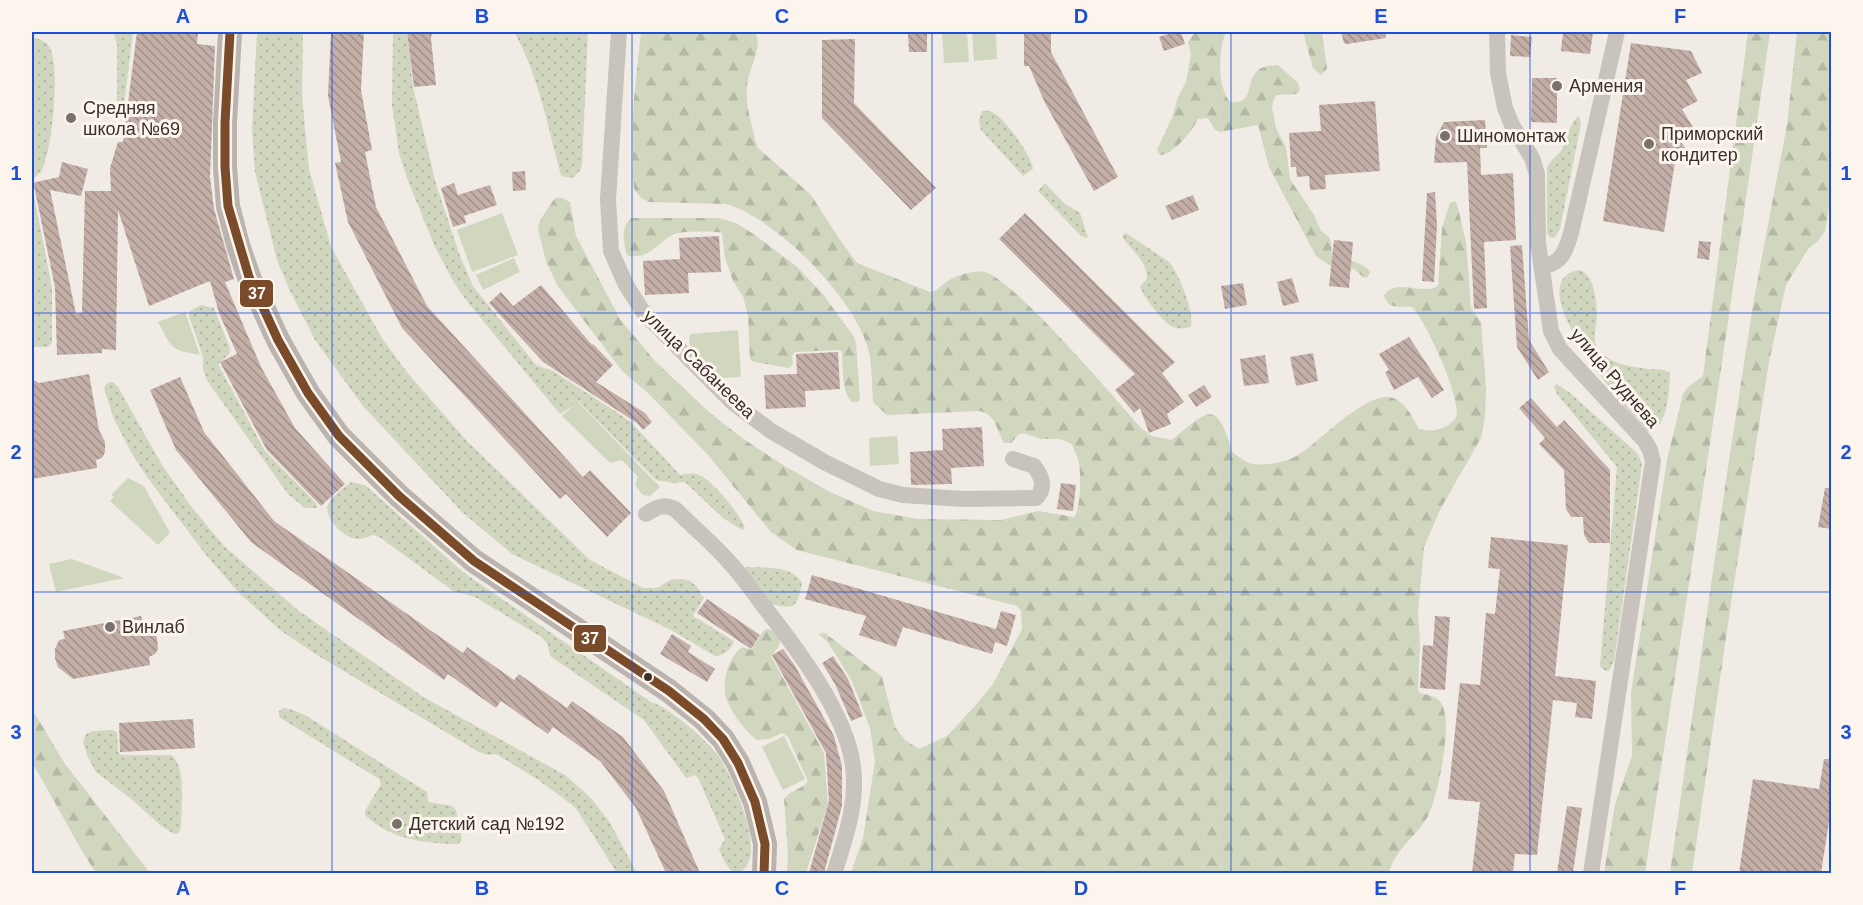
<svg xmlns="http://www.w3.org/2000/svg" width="1863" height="905" viewBox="0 0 1863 905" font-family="Helvetica,sans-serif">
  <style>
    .grass { fill: url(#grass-dots) }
    .forest { fill: url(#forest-firs) }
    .green { fill: #d1d6bf }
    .building { fill: url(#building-back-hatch) }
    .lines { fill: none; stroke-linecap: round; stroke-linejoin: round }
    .street { stroke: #c9c3be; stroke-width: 16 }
    .secondary { stroke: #bab3ae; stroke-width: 24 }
    .bus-1-casing { stroke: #fbf5ee; stroke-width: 14 }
    .bus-1 { stroke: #7a4b2a; stroke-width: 9 }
    .grid { fill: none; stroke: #1d4ed8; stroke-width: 1.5; stroke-opacity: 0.55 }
    .poi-dot { fill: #7a716c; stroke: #fbf5ee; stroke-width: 2 }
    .bus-dot { fill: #3b302b; stroke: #fbf5ee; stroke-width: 2 }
    .labels { text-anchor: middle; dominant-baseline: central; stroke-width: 6; stroke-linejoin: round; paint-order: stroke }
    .poi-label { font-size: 18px; fill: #3b302b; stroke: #fbf5ee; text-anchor: start }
    .street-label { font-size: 18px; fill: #3b302b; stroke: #fbf5ee }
    .line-badge { stroke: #fbf5ee; stroke-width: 2 }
    .badge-label { font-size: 16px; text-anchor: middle; font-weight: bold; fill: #fff }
    .neatline { fill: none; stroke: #1d4ed8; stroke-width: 2 }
    .grid-label { font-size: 20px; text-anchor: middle; font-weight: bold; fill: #1d4ed8 }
  </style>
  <defs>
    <pattern id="grass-dots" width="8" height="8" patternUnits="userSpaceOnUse" patternTransform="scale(1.5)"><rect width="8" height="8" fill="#d1d6bf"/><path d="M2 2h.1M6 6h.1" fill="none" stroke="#b4b8a4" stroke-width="1.8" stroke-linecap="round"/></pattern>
    <pattern id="forest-firs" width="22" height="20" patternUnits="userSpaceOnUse" patternTransform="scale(1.5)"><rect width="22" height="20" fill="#d1d6bf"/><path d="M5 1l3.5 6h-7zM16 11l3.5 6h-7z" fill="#b4b8a4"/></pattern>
    <pattern id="building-back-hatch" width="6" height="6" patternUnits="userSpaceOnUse" patternTransform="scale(1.5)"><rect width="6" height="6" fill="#c3afa7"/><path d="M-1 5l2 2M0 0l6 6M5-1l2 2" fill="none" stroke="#a08f88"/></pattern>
  </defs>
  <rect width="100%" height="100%" fill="#f0ebe5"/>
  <g class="grass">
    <path d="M113,32H133L123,113L117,102V44Z"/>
    <path d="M257,32H303L302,96L309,169L331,247L382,338L406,371L465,439L590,560L643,588H657L670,580L681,579L690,581L696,586L704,598L693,616L734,641C732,649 723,656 715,656L671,630L512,554L462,512L363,406L315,340L290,291L277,260L255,172L252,130Z"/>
    <path d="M393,32H407L413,87L436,184L460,256L473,286L536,365L553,371L630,421L680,475C687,474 693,472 699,475C712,480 741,515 745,528L742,530L723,518L685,482L673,483L656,480L578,401L561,414L559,413L466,300L453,281L434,245L407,178L399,153L392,106Z"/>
    <path d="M514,32H588L582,164L580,171L572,178L565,177L561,175C548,128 538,73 514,32Z"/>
    <path d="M32,37C37,38 45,41 48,45C62,60 52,152 42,170C39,174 35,177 32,180Z"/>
    <path d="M982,111C986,111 988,110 992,112C1004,117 1032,156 1033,169L1023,176L981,130L979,121Z"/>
    <path d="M1579,116L1581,124L1560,229L1555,237L1550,238L1547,233V168C1550,159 1559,156 1563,148C1568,138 1570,121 1579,116Z"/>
    <path d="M1045,183L1065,204L1080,213L1088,238L1081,236L1038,191Z"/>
    <path d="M32,185L52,288V343L48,347H32Z"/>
    <path d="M1126,233L1169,262C1178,271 1197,318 1190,327C1184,329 1176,329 1171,326C1163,322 1142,295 1140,286L1147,279C1147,261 1132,251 1123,238V234Z"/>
    <path d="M1579,270C1594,273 1597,302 1597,315C1597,326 1592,338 1597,348C1606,363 1632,367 1648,369C1656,370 1664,368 1670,373C1669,390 1669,430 1646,432C1630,412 1514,282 1579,270Z"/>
    <path d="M201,305L214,308L230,348L229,354L218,364L265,451L316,503L317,508H305L288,494L208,382L203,370V357L189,316L190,311Z"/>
    <path d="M113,382L118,387L162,465L191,506L224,546L299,611L425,698L565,775L589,796L609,821L637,873H617L575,807L537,779L496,754L488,755L479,752L317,655L280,630L239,593L206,555L147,477L131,452L114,419L104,388L107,383Z"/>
    <path d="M1557,384L1570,393L1637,453L1642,463L1639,487L1614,661L1609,671L1604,670L1600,666L1617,467L1557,394L1554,386Z"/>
    <path d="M351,482L365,485L463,572L651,702C669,707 708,741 719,757C731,774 774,867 735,873C726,868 723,858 719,849L725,839L698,778L695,775L686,778L644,720L550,656L548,645L543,638L475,597L453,591L381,538L373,535C369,536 363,539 359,539C346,540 323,518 328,505C331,496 344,488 351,482Z"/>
    <path d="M747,567C764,568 793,565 802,583C797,607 796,610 771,604L745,568Z"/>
    <path d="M283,708L290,709L305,715L427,792L428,802L452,806L456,810L462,840L458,844C426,844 389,839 365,815V811L381,784L379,779L279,717V711Z"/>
    <path d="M112,730L117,732L118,752L121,755H171C187,767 181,807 181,826L179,833L174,834L160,825L130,798L96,772L87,755L83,742L86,734L93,731Z"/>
  </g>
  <g class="forest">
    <path d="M641,32H755C764,49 748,68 747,86C745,106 752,124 756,143L758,148L811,195L840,240L857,263L930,292C938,291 939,287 945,283C954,276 973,270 984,272C1012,277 1118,402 1142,429L1152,436L1172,440C1211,407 1216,400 1233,453C1239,457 1246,463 1254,464C1264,466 1285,462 1295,457C1317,446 1372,383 1397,400C1408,407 1413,418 1419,429C1428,432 1433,431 1442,428C1448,426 1453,423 1456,417C1463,401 1425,319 1412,307C1400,306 1388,310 1384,296C1395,277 1421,296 1438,286L1442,228L1450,203L1455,201L1457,204L1466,242L1471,308L1481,322L1486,387L1485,417L1481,438L1440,510L1424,547L1418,613L1420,643L1418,689L1420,693C1428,695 1437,696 1441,703C1454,721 1438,796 1428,816C1417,836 1394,850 1389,873H851L863,838L875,761L870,728L852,681L827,641L818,634L825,633L882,677L895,727L905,740L919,749L947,736L974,707L993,684L1022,629L1021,611L1017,606L797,550L771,532L708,455L648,393L623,372L557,285L546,261L538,229L540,220L555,198H562L570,202L576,236L620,319L655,361L709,412L742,438L783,465L828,491L873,511L918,519L1001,520L1038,511L1074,517C1081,509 1081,475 1079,463C1078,457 1074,450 1072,444L1060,439H1041L1023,433L1018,435L1011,443H1004C997,431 996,415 980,411L887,415L873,402C872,386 872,368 869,352C857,300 776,218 726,204L649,202L640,197L634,189L633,177V109Z"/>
    <path d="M1195,32H1226C1218,49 1217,87 1230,102C1263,106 1235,65 1278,65L1298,83L1300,90L1297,94L1277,95L1274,98L1272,107L1276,128L1286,147L1290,179L1314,215L1321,231L1329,237L1331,242L1332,256C1344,261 1363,260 1370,272L1367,278L1363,277L1354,269L1332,267L1316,256L1269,167L1258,125L1220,132L1215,130L1208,118L1198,119C1193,130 1173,155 1160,155L1157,150L1172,118L1178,97L1186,82L1191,54L1188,42Z"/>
    <path d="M1303,32H1322L1327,69L1321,75L1313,68Z"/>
    <path d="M1748,32H1770C1730,312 1688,593 1645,873H1604L1615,804L1632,756L1631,693L1667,460L1683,394L1687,388L1703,376Z"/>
    <path d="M1797,32H1831V196L1825,231L1818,241L1808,249L1786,285L1769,362L1731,603L1692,873H1670L1726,480L1754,299L1787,125Z"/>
    <path d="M632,218H719L736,223L755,235L796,266L822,293L854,337L856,344L860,400L858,402H852C841,391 843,367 842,352L840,350L795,352L792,355L793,364L789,368L754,362L750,359L748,316L743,296L733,281L725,258L722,233C714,231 683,231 675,234C659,240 652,259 629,256L626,254C624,241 620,226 632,218Z"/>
    <path d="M768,629L775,631L780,641L779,646L771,656L824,753L828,804L806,873H787L788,855L784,799C790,790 802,790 808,781L788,737L782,733L769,739L757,740C746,732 734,716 728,703C720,687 727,658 742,647L751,650L764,630Z"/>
    <path d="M32,709L65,764L150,873H96L82,851L32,762Z"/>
  </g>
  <g class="green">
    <path d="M942,32H967L969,62L944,63Z"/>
    <path d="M972,32H996L997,59L974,61Z"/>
    <path d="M502,213L518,255L472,272L457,230Z"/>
    <path d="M514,258L520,272L483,290L476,275Z"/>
    <path d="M185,312L200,355C170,350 172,348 158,322Z"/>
    <path d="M738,330L741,377L719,378C706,365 685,354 690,334Z"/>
    <path d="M577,401L660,487L650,496L643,495L635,485L638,477L622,460L610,463L562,416Z"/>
    <path d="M897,436L899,464L870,466L869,438Z"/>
    <path d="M128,478L144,486L170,533L158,545L110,501L114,497L111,495Z"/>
    <path d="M72,559L124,578L56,592L49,564Z"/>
    <path d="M784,736L805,779L783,790L762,747Z"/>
  </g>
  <g class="building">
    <path d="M137,32H198L197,44L215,46L210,177L214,209L234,279L225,282L261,367L295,428L345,484L321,506L267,450L220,362L237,354L219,313L210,281L149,306L118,210L116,350L102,349V353L57,355L55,287L34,186L32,183L59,177L62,162L88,169L81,196L50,190L76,314L82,313L85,191H111L110,168L118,142H123Z"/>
    <path d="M331,32H364L361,90L372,150L365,152L376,207L427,306L583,477L590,470L631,513L607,537L566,494L560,499L402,328L348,222L335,163L341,162L328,96Z"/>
    <path d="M407,32H432L431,39L436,85L414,87Z"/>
    <path d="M908,32H927V52H909Z"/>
    <path d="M1024,32H1051V52L1118,177L1094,191L1045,103L1029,66H1024Z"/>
    <path d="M1175,32H1181L1185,44L1164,51L1159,37Z"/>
    <path d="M1341,32H1385L1386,38L1347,44L1344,43Z"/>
    <path d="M1563,32H1593L1590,54L1561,51Z"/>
    <path d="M1511,35L1532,37L1530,57L1510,56Z"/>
    <path d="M855,39L854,103L936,188L911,210L822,118V40Z"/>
    <path d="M1631,43L1691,51L1702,73L1686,80L1698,101L1682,109L1694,129L1678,137L1690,156L1675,162L1664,232L1603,221Z"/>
    <path d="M1532,78H1557V123L1531,122Z"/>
    <path d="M1375,101L1380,171L1325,175L1326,189L1310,190L1309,176L1297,177L1296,167H1291L1289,133L1321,131L1319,105Z"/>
    <path d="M1485,120L1487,148H1480L1481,175L1513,173L1516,240L1484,242L1487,308L1474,309L1467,162L1434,163L1436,137L1444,122Z"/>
    <path d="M525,171L526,190L513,191L512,172Z"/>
    <path d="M454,183L458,195L490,185L497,205L464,216L466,223L453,227L441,188Z"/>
    <path d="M1435,192L1437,225L1434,282L1422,281L1427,193Z"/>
    <path d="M1193,195L1199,210L1172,220L1165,206Z"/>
    <path d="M1025,213L1175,362L1162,373L1184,402L1167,414L1171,424L1149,433L1140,408L1134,413L1115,390L1135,374L999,239Z"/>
    <path d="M719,236L721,272L688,273L689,293L645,295L643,261L680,259L679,238Z"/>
    <path d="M1334,240L1353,242L1349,288L1329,286Z"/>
    <path d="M1699,241L1711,242L1709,260L1697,258Z"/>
    <path d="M1522,245L1529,340L1549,372L1538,380L1517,347L1510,246Z"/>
    <path d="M1292,278L1299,302L1283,306L1277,282Z"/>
    <path d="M1243,283L1247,305L1225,309L1221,286Z"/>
    <path d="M541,285L592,345L593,344L613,365L596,382L645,413L652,422L643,430L637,423L543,362L489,303L501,292L513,306Z"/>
    <path d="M1409,337L1444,390L1432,398L1418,377L1394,390L1385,372L1389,370L1379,354Z"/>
    <path d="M838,352L840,389L805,391L806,407L766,409L764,375L797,374L796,354Z"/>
    <path d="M1313,353L1318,381L1296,386L1290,357Z"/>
    <path d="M1265,355L1269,383L1244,386L1240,359Z"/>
    <path d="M89,374L99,430L105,442V452L102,458L96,460L97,468L32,479V379L39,383Z"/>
    <path d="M180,377L204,432L274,521L463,653L467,647L514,680L519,674L567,708L572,701L623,737L664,791L700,873H666L636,808L600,761L553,727L548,734L501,701L496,708L448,674L444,680L251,542L176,450L150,390Z"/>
    <path d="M1204,385L1212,397L1196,407L1188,395Z"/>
    <path d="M1531,398L1557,427L1564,420L1610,470V543H1589L1584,535L1583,517H1571L1566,509L1564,470L1539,444L1545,438L1519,408Z"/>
    <path d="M982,427L984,466L951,468L952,484L911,485L910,452L943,450L942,429Z"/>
    <path d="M1061,483L1076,485L1073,511L1057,509Z"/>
    <path d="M1825,488H1832V529L1818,527Z"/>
    <path d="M1491,537L1568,545L1555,676L1596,681L1592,719L1575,717L1577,703L1553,700L1537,855L1515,854L1513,873H1472L1480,802L1448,799L1460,683L1480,685L1486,613L1495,614L1500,569L1488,568Z"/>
    <path d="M812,575L996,629L1001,611L1016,615L1007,646L995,642L992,654L903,627L896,647L859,635L866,616L805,599Z"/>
    <path d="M707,599L760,635L751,649L697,613Z"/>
    <path d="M141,616L142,620L154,629L157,638L158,649L155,654L149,657L150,665L73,679L58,667L55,658V649L59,640L65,639L63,631Z"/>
    <path d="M1435,616L1450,617L1445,690L1420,688L1423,645L1433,646Z"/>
    <path d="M672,634L691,646L688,652L715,669L707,682L660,654Z"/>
    <path d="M783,649L795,666L834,736L842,766V806L824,873H809L829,801L826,753L772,655Z"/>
    <path d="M833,656L848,679L863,716L851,721L835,684L822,663Z"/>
    <path d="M193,719L195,748L120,752L119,723Z"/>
    <path d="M1824,759H1832V802L1821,873H1739L1753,779L1819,789Z"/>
    <path d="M1567,806L1582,808L1573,873H1557Z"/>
  </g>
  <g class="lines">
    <g class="street">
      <path d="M619,32L608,199L611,251L626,285L644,313L731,401L771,431L826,463L863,481L879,489L903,495L964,499L1036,498C1047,488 1041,475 1034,466L1013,459"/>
      <path d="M1497,32L1498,73L1505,108L1512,125L1532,158L1537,174L1538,243L1551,331L1560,349L1645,441L1650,450L1653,461L1591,874"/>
      <path d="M1542,267C1563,262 1565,252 1571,233L1617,32"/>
      <path d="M646,514C656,508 663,503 675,509C693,527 714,544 731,564C742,576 752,590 762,604C795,646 846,712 853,766C858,803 845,839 834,874"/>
    </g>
    <path class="secondary" d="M230,32L225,123V167L228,206L238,245L249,277L278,340L308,393L339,436L399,496L474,561L669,691L704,719L723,739L738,763L755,802L765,844L764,874"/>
    <defs>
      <path id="bus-1" d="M230,32L225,123V167L228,206L249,277L278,340L308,393L339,436L399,496L474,561L669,691L704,719L723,739L738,763L755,802L765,844L764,874"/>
    </defs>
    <use href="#bus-1" class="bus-1-casing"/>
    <use href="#bus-1" class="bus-1"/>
  </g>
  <path class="grid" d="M332,32V874M632,32V874M932,32V874M1231,32V874M1530,32V874M32,313H1832M32,592H1832"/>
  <g class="poi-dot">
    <circle cx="1557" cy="86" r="6"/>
    <circle cx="71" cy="118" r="6"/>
    <circle cx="1445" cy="136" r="6"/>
    <circle cx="1649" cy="144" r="6"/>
    <circle cx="110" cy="627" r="6"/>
    <circle cx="397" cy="824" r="6"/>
  </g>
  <circle class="bus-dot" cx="648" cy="677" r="5"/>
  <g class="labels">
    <g class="poi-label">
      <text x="1569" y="86">Армения</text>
      <text x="83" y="108">Средняя<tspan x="83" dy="21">школа №69</tspan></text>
      <text x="1661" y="134">Приморский<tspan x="1661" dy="21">кондитер</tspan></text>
      <text x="1457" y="136">Шиномонтаж</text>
      <text x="122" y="627">Винлаб</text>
      <text x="409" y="824">Детский сад №192</text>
    </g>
    <g class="street-label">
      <text transform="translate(699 364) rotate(44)">улица Сабанеева</text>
      <text transform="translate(1615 378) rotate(49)">улица Руднева</text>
    </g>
  </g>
  <g class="line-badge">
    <rect x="239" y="279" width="35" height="29" rx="6" fill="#7a4b2a"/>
    <rect x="573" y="624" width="34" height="29" rx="6" fill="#7a4b2a"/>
  </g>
  <g class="badge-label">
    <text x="257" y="299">37</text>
    <text x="590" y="644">37</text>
  </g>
  <rect width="1863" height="905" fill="none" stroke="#fbf5ee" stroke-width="66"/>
  <rect x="33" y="33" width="1797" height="839" class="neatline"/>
  <g class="grid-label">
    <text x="183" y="23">A</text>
    <text x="482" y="23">B</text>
    <text x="782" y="23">C</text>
    <text x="1081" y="23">D</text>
    <text x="1381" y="23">E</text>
    <text x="1680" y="23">F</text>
    <text x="16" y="180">1</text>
    <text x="1846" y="180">1</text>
    <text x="16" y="459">2</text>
    <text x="1846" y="459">2</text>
    <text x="16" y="739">3</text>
    <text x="1846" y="739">3</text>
    <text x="183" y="895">A</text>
    <text x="482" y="895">B</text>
    <text x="782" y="895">C</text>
    <text x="1081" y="895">D</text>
    <text x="1381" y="895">E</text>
    <text x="1680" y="895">F</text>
  </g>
</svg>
